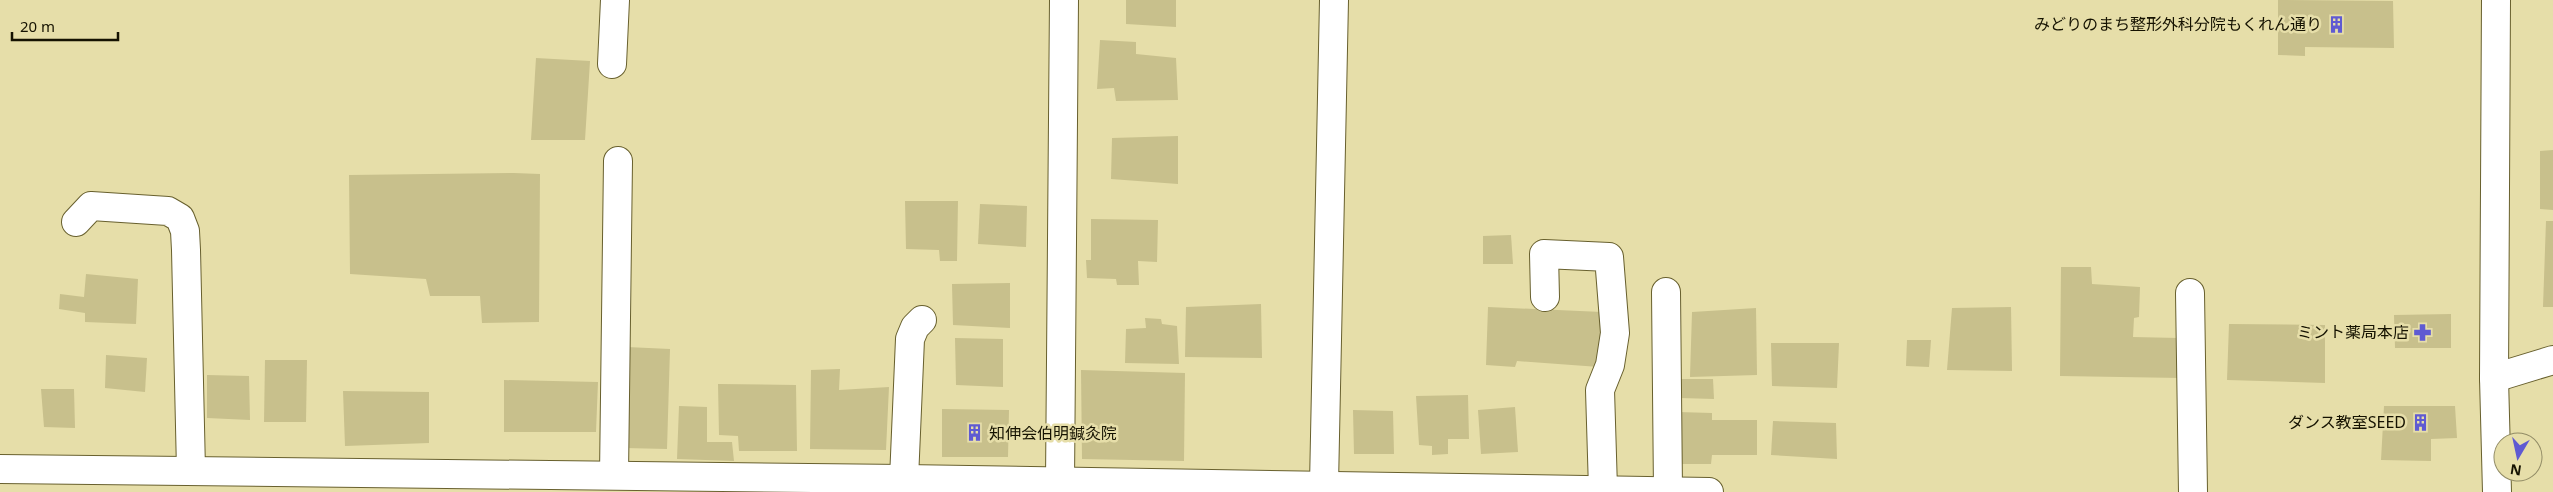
<svg xmlns="http://www.w3.org/2000/svg" width="2553" height="492" viewBox="0 0 2553 492" font-family="'Noto Sans','Noto Sans JP',sans-serif">
  <style>
    .building { fill: #c8c08c }
    .lines { fill: none; stroke-linecap: round; stroke-linejoin: round }
    .minor-casing { stroke: #68602e; stroke-width: 30 }
    .minor { stroke: #fff; stroke-width: 28 }
    .labels { text-anchor: middle; dominant-baseline: central; stroke-width: 5; stroke-linejoin: round; paint-order: stroke }
    .poi-label { font-size: 16px; fill: #151201; stroke: #e6dea9; text-anchor: end }
  </style>
  <rect width="100%" height="100%" fill="#e6dea9"/>
  <g class="building">
    <path d="M1126,0H1176V27L1126,24Z"/>
    <path d="M2278,0L2393,1L2394,48L2305,47V56L2278,55Z"/>
    <path d="M1100,40L1136,42V54L1176,58L1178,100L1116,101L1114,88L1097,89Z"/>
    <path d="M536,58L590,61L585,140H531Z"/>
    <path d="M1178,136V184L1111,179L1112,138Z"/>
    <path d="M2553,150V210L2540,209V151Z"/>
    <path d="M514,173L540,174L539,322L482,323L480,296H430L426,279L350,274L349,175Z"/>
    <path d="M905,201H958L957,261H940L939,250L906,249Z"/>
    <path d="M980,204L1027,206L1026,247L978,244Z"/>
    <path d="M1091,219L1158,220L1157,262L1138,261L1139,285H1117L1116,279L1087,278L1086,260H1091Z"/>
    <path d="M2546,221H2553V307H2543Z"/>
    <path d="M1511,235L1513,264H1483V236Z"/>
    <path d="M2061,267H2091L2092,284L2140,287L2139,317L2134,318L2133,337L2179,338L2181,378L2060,376Z"/>
    <path d="M86,274L138,279L136,324L85,322V313L59,309L60,294L84,297Z"/>
    <path d="M1010,283V328L953,325L952,284Z"/>
    <path d="M1261,304L1262,358L1185,357L1186,307Z"/>
    <path d="M1488,307L1602,312L1599,367L1517,361L1515,367L1486,365Z"/>
    <path d="M2011,307L2012,371L1947,370L1952,308Z"/>
    <path d="M1756,308L1757,375L1690,377L1692,312Z"/>
    <path d="M2451,314V348H2395L2394,315Z"/>
    <path d="M1145,318L1161,319L1162,324L1177,326L1179,364L1125,363L1126,329L1146,328Z"/>
    <path d="M2229,324L2325,325V383L2227,380Z"/>
    <path d="M955,338L1003,339V387L956,385Z"/>
    <path d="M1907,340H1931L1929,367L1906,366Z"/>
    <path d="M1771,343H1839L1837,388L1772,386Z"/>
    <path d="M627,347L670,349L667,449L625,448Z"/>
    <path d="M106,355L147,358L145,392L105,388Z"/>
    <path d="M265,360H307L306,422H264Z"/>
    <path d="M840,369L839,390L889,387L886,450L810,449L811,370Z"/>
    <path d="M1081,370L1185,373L1184,461L1082,459Z"/>
    <path d="M207,375L249,376L250,420L207,418Z"/>
    <path d="M1680,379H1713L1714,399L1680,398Z"/>
    <path d="M504,380L598,382L596,432H504Z"/>
    <path d="M718,384L796,385L797,451H739L738,436L719,435Z"/>
    <path d="M41,389H74L75,428L44,427Z"/>
    <path d="M343,391L429,392V443L345,446Z"/>
    <path d="M1468,395L1469,439H1448V454L1432,455V446L1419,445L1416,396Z"/>
    <path d="M679,406L707,407V442H732L734,461L677,459Z"/>
    <path d="M2384,406H2455L2457,438L2431,439V461L2381,460Z"/>
    <path d="M1515,407L1518,452L1481,454L1478,410Z"/>
    <path d="M942,409L1009,410L1008,457H942Z"/>
    <path d="M1353,410L1393,411L1394,454H1354Z"/>
    <path d="M1678,412L1712,413V420H1757V455H1712L1711,464H1678Z"/>
    <path d="M1773,421L1836,423L1837,459L1771,455Z"/>
  </g>
  <g class="lines">
    <defs>
      <g id="minor">
        <path d="M2496,0L2494,378L2497,492"/>
        <path d="M612,64L615,0"/>
        <path d="M76,222L91,206L168,211L180,218L185,231L186,250L191,470"/>
        <path d="M1666,292L1668,491"/>
        <path d="M2190,293L2193,492"/>
        <path d="M1545,297L1544,254L1609,257L1615,333L1610,365L1600,390L1603,489"/>
        <path d="M2494,378L2553,360"/>
        <path d="M0,469L904,479L1709,492"/>
        <path d="M614,475L618,161"/>
        <path d="M904,479L910,339L915,327L922,320"/>
        <path d="M1060,481L1064,0"/>
        <path d="M1324,485L1334,0"/>
      </g>
    </defs>
    <use href="#minor" class="minor-casing"/>
    <use href="#minor" class="minor"/>
  </g>
  <defs>
    <symbol id="building-bare" viewBox="-9 -9 18 18"><path d="M-4-6H4V6H1V3H-1V6H-4ZM-2.5-4.3h1.7v1.8h-1.7ZM.8-4.3h1.7v1.8H.8ZM-2.5-1h1.7V.8h-1.7ZM.8-1h1.7V.8H.8Z" fill="#5f5ad2" stroke="#e6dea9" stroke-width="2.5" paint-order="stroke"/></symbol>
    <symbol id="pharmacy-bare" viewBox="-9 -9 18 18"><path d="M-2-6h4v4h4v4h-4v4h-4v-4h-4v-4h4Z" fill="#5f5ad2" stroke="#e6dea9" stroke-width="2.5" paint-order="stroke"/></symbol>
  </defs>
  <g fill-rule="evenodd">
    <use href="#building-bare" x="2324" y="12" width="25" height="25"/>
    <use href="#pharmacy-bare" x="2410" y="320" width="25" height="25"/>
    <use href="#building-bare" x="2408" y="410" width="25" height="25"/>
    <use href="#building-bare" x="962" y="420" width="25" height="25"/>
  </g>
  <g class="labels">
    <g class="poi-label">
      <text x="2322" y="24">みどりのまち整形外科分院もくれん通り</text>
      <text x="2409" y="332">ミント薬局本店</text>
      <text x="2406" y="422">ダンス教室SEED</text>
      <text x="989" y="433" text-anchor="start">知伸会伯明鍼灸院</text>
    </g>
  </g>
  <g transform="translate(2518 457) rotate(189)"><circle r="24" fill="#e6dea9" stroke="#928c66"/>
  <path d="M0-4L9 19L0 12L-9 19Z" fill="#5f5ad2"/>
  <text y="-8" font-size="14" font-weight="bold" text-anchor="middle" fill="#151201">N</text>
  </g>
  <path d="M12 32v8h106v-8" fill="none" stroke="#151201" stroke-width="2.5"/>
  <text x="20" y="32" font-size="15" fill="#151201" stroke="#e6dea9" stroke-width="4" paint-order="stroke">20 m</text>
</svg>
